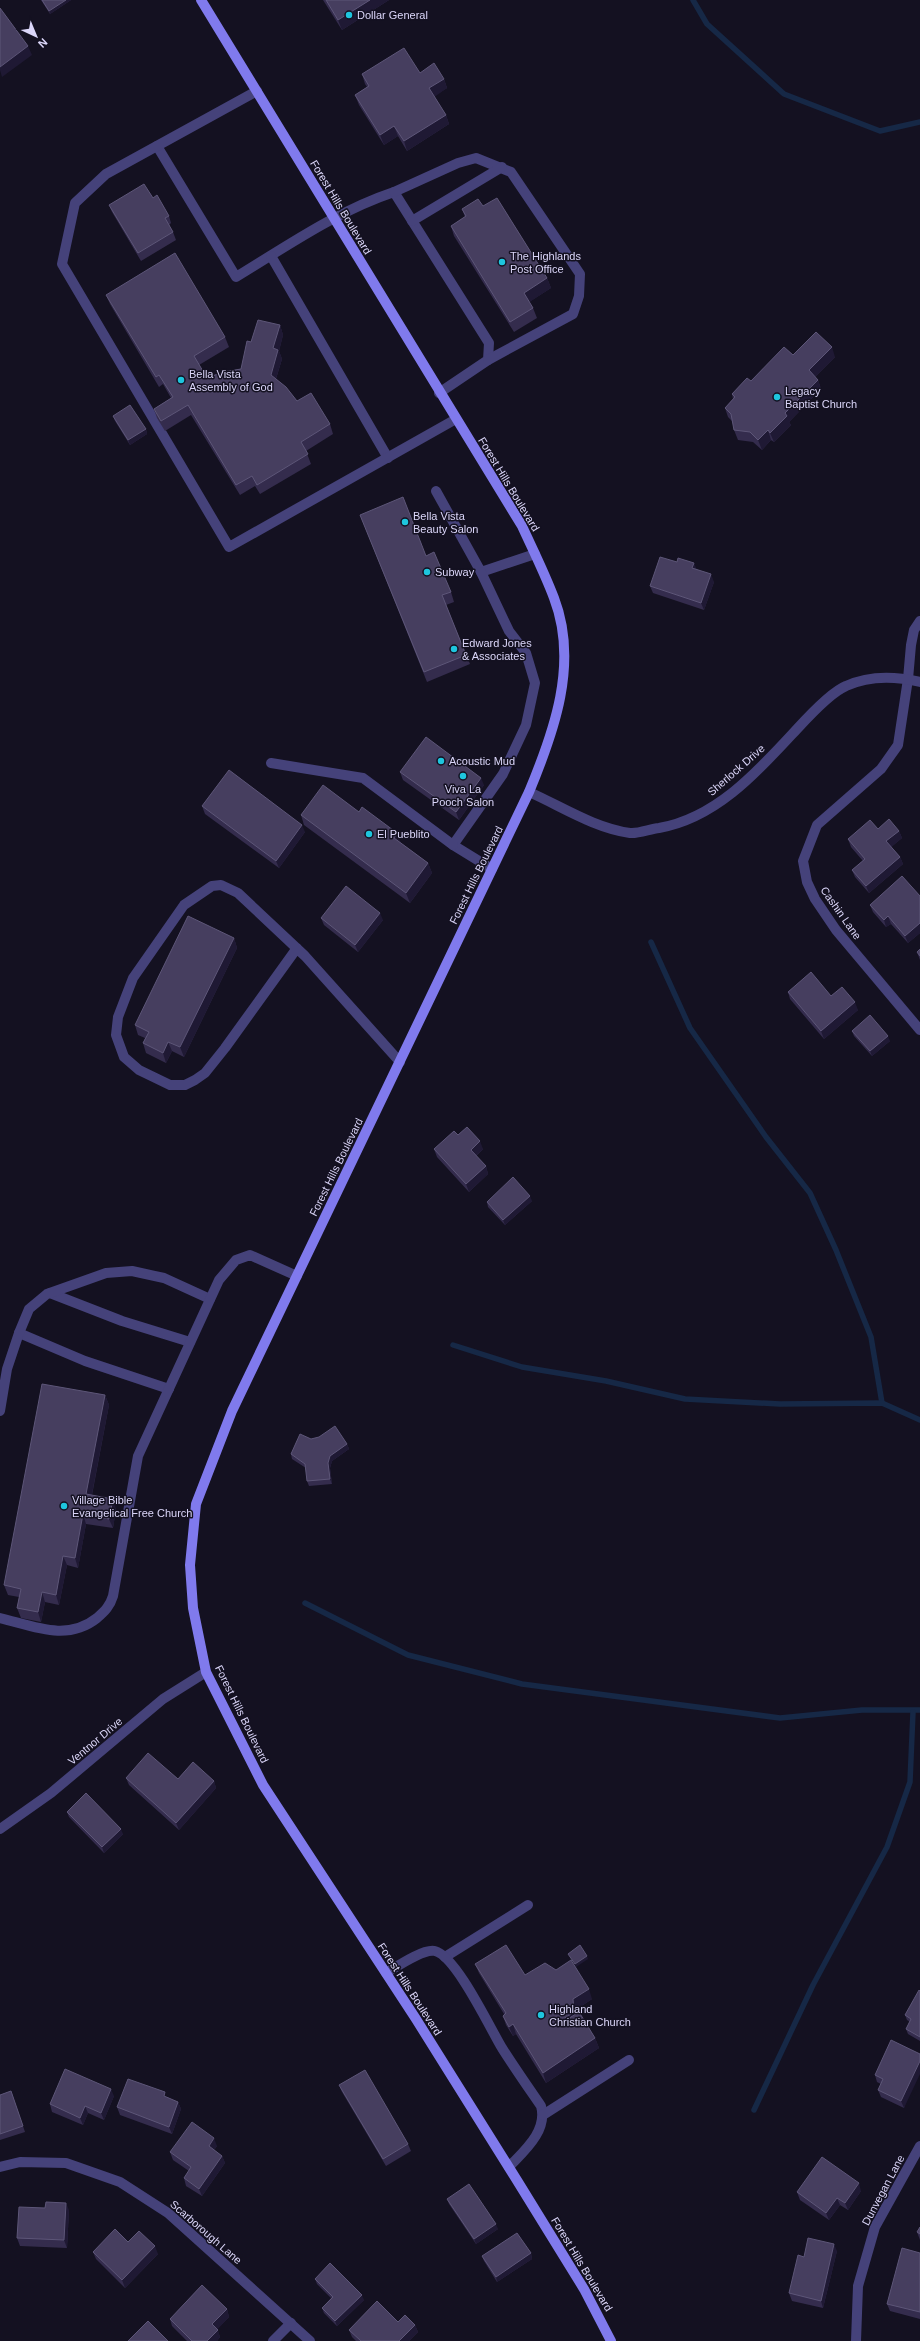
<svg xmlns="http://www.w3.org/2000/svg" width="920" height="2341" viewBox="0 0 920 2341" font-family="Helvetica,sans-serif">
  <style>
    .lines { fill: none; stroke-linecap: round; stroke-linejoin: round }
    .stream { stroke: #162846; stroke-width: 5.5 }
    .lane { stroke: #45427a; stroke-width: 10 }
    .street { stroke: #45427a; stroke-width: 10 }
    .secondary { stroke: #807aed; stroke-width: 10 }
    .wall { fill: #342c4d }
    .shaded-wall { fill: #1f1934 }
    .building { fill: #463e5f; stroke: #5d5678 }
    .poi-dot { fill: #1ec6de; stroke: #141121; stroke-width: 1.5 }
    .labels { text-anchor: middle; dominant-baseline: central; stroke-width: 3; stroke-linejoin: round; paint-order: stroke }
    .poi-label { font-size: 11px; fill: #dbd6f9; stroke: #141121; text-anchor: start }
    .street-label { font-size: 11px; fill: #dbd6f9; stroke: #141121 }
  </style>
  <rect width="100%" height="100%" fill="#141121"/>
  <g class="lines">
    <g class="stream">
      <path d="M693,0L707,24L784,94L880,131L920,122"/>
      <path d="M651,942L690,1028L766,1137L810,1193L836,1250L871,1337L882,1403"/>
      <path d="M453,1345L522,1367L606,1381L685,1399L780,1404L882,1403L920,1420"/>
      <path d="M305,1603L408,1655L522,1684L780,1718L862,1710H920"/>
      <path d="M754,2110L813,1985L887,1847L910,1782L913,1712"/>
    </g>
    <g class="lane">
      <path d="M157,146L236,277C287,246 337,211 394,192L489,343L488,360L439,393"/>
      <path d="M394,192L458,163L476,158L511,172L580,274L579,296L573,314L488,360"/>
      <path d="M412,221L502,167"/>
      <path d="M271,256L388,458"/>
      <path d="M436,491L481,572L535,554"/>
      <path d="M481,572L509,631L526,653L535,683L526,725L503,774L453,845L492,869"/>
      <path d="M271,763L363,778L453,845"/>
      <path d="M297,948L225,1048L205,1073L195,1080L185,1085H170L139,1070L124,1057L116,1035L118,1017L133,978L184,905L212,886L221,885L238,893L305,956L400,1062"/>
      <path d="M50,1293L122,1321L190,1342"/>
      <path d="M19,1333L85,1361L169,1389"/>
      <path d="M0,1411L7,1369L19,1333L29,1309L47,1294L106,1273L132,1271L164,1278L210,1299"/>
      <path d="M0,1618C33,1626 67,1642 97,1618C105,1611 110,1606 113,1596L138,1456L219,1280L236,1260L250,1255L297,1276"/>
      <path d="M445,1957L528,1905"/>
      <path d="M386,1973C396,1967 424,1948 435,1951C456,1956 490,2028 502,2048C514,2067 528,2087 541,2106C548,2131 524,2151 509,2167"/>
      <path d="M543,2115L629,2060"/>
    </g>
    <g class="street">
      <path d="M257,91L106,174L75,203L62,264L229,547L456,419"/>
      <path d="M920,621L914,630L911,645L908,679L898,745L881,769L817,825L803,861L807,882L815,899L836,930L920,1030"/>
      <path d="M529,792C561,806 594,828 630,833C638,834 650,829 659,828C717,818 759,770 797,729C808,717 831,692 846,686C870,675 895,676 920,682"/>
      <path d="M0,1829L51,1793L163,1699L206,1672"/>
      <path d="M0,2167L20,2162L66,2163L120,2182L168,2213L310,2341"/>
      <path d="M273,2341L291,2323"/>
      <path d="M856,2341L858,2286L875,2227L920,2146"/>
    </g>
    <path class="secondary" d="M201,0L522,526C533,550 545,574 554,598C579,663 554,732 529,792L232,1411L196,1504L190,1565L193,1608L206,1672L263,1785L416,2019L518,2182L584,2289L611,2341"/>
  </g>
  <g class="wall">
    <path d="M41,0H71L50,14Z"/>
    <path d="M323,0H389L342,30Z"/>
    <path d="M420,73L444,79L447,88L434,96L446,115L449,124L407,151L398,136L384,145L359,105L355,95L367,87L365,84L362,74Z"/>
    <path d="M153,198L169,216L171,223L169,225L173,232L176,240L141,261L112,212L109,205Z"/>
    <path d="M483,206L547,278L551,288L529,302L533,308L537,318L514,332L454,236L451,226L465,217L462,209Z"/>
    <path d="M106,295L225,337L229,347L199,365L207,378L241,369L251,342L280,325L283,335L279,351L282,359L276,379L297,401L330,424L333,434L306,451L311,464L260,494L255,486L240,495L191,415L165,431L157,418L154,409L171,398L163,384L159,387L110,304Z"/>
    <path d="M793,355L835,357L815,377L818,380L821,389L789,422L791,425L774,442L771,440L762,450L753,442L738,440L734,430L733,422L728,417L725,408L733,399L732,394L751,381Z"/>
    <path d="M113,416L146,429L147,434L130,445L115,421Z"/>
    <path d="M360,515L426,556L451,592L454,602L446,605L470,664L427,682Z"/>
    <path d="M696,569L714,582L704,610L653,593L650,586Z"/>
    <path d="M400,772L484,785L459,820L403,780Z"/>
    <path d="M202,806L305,832L279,868L205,814Z"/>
    <path d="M359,812L428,863L432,873L410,903L304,825L301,815Z"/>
    <path d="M878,829L899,831L902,838L891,847L900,857L903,864L869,893L855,877L852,870L863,861L851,847L848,839Z"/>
    <path d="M920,896V933L908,943L891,924L886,927L873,912L870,905Z"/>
    <path d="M321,918L383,920L358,952L324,925Z"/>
    <path d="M234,938L237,948L184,1057L172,1051L166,1063L146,1053L143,1043L145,1038L138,1035L135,1025Z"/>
    <path d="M920,949V960L917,952Z"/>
    <path d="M788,992L831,996L858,1010L824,1039L790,999Z"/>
    <path d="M852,1031L890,1041L872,1056L854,1036Z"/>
    <path d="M458,1135L483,1149L476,1156L486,1166L488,1174L469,1192L437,1157L434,1149Z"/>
    <path d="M532,1201L505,1225L488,1207L487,1202Z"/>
    <path d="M105,1395L109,1405L92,1495L116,1509L113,1528L86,1524L78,1568L67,1565L59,1605L45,1602L41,1622L21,1618L17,1608L19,1597L8,1595L4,1585Z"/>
    <path d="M311,1439L347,1444L349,1449L332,1461L330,1468L332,1484L309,1486L307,1481L306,1468L292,1459L291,1454Z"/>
    <path d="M126,1778L178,1779L214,1781L216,1788L179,1830L129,1785Z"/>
    <path d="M67,1812L123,1834L104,1853L69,1817Z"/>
    <path d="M475,1964L525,1975L592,1999L577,2009V2013L595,2038L599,2048L546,2083L516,2034L513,2036L506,2025L503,2016L504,2014L479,1973Z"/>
    <path d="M920,1991V2041L908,2034L906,2029L910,2022L907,2020L905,2015Z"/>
    <path d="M920,2054L904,2108L881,2097L878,2090L881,2084L877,2082L875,2075Z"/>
    <path d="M339,2085L408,2144L411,2151L386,2166L342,2092Z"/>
    <path d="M11,2091L25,2132L0,2140V2095Z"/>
    <path d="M114,2096L104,2120L88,2113L83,2125L52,2112L50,2104Z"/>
    <path d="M167,2097L178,2102L181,2109L172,2134L120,2115L117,2107Z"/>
    <path d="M217,2146L214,2150L222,2156L225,2163L202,2196L186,2186L184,2178L189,2171L173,2160L170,2152Z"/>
    <path d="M861,2191L848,2210L840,2205L829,2220L800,2200L797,2192Z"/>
    <path d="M447,2199L498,2229L476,2244L449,2204Z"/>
    <path d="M69,2210L67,2248L20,2246L17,2238Z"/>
    <path d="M920,2227V2240L917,2232Z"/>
    <path d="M128,2242L158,2254L125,2288L96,2259L93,2252Z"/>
    <path d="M837,2251L823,2308L792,2301L789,2293L804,2257Z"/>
    <path d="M531,2253L532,2259L497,2282L484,2261L482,2256Z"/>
    <path d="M920,2253V2319L890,2311L887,2304Z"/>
    <path d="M315,2279L364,2300L337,2326L324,2313L322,2308L331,2298L317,2284Z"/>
    <path d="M227,2309L229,2317L217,2329L220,2337L217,2341H187L172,2326L170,2319Z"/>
    <path d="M398,2322L415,2325L418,2332L409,2341H356L352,2337L349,2330Z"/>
  </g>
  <g class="shaded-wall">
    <path d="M66,0H71L50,14L49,11Z"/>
    <path d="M370,0H389L342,30L338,20Z"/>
    <path d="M28,46L32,55L2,77L0,70V67Z"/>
    <path d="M444,79L447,88L433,98L429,88Z"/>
    <path d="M446,115L449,124L407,151L404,141Z"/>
    <path d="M394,126L398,136L384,145L380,135Z"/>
    <path d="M547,278L551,288L528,303L524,293Z"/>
    <path d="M280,325L283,335L279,351L282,359L274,385L271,375L273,348Z"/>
    <path d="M832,347L835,357L812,380L809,370Z"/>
    <path d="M818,380L821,389L789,422L791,425L774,442L770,433L785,413Z"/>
    <path d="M146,429L147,434L130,445L128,440Z"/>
    <path d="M768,430L771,440L762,450L758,440Z"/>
    <path d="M694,563L697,570L692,568Z"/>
    <path d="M711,574L714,582L704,610L701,603Z"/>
    <path d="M481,778L484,785L459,820L456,812Z"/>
    <path d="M302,825L305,832L279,868L276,861Z"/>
    <path d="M899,831L902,838L889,849L886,841Z"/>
    <path d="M397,833L401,843L394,838Z"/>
    <path d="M900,857L903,864L869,893L866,886Z"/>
    <path d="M428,863L432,873L410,903L406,893Z"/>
    <path d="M380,913L383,920L358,952L355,945Z"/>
    <path d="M888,916L891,924L886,927L884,920Z"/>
    <path d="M920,923V933L908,943L905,936Z"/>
    <path d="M234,938L237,948L184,1057L180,1047Z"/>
    <path d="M855,1002L858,1010L824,1039L821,1031Z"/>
    <path d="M888,1036L890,1041L872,1056L870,1051Z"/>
    <path d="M168,1042L172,1051L166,1063L163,1053Z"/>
    <path d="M480,1141L483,1149L473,1158L471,1150Z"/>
    <path d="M486,1166L488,1174L469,1192L466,1184Z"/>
    <path d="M530,1196L532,1201L505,1225L503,1220Z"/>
    <path d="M105,1395L109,1405L90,1504L86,1494Z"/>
    <path d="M347,1444L349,1449L332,1461L330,1468L332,1484L330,1479L328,1463L330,1456Z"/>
    <path d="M113,1499L116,1509L113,1528L109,1519Z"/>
    <path d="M83,1514L86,1524L78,1568L75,1558Z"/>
    <path d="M63,1556L67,1565L59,1605L56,1595Z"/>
    <path d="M42,1592L45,1602L41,1622L38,1612Z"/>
    <path d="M214,1781L216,1788L179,1830L176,1823Z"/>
    <path d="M121,1829L123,1834L104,1853L102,1847Z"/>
    <path d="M587,1956L588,1959L576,1967L575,1964Z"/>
    <path d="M589,1989L592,1999L577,2009L578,2021L565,2029L562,2020L573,1999Z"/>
    <path d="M513,2024L516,2034L513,2036L509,2027Z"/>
    <path d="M595,2038L599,2048L546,2083L543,2073Z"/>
    <path d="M920,2061V2074L904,2108L901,2101Z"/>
    <path d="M111,2089L114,2096L104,2120L101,2113Z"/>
    <path d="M178,2102L181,2109L172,2134L169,2127Z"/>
    <path d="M85,2106L88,2113L83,2125L80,2118Z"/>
    <path d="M214,2138L217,2146L211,2154L209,2146Z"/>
    <path d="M222,2156L225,2163L202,2196L199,2189Z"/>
    <path d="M859,2183L861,2191L848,2210L845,2203Z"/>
    <path d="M837,2198L840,2205L829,2220L826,2213Z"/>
    <path d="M66,2203L69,2210L67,2248L64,2240Z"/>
    <path d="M496,2224L498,2229L476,2244L474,2239Z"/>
    <path d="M834,2244L837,2251L823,2308L821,2301Z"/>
    <path d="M155,2246L158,2254L125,2288L122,2280Z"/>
    <path d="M531,2253L532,2259L497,2282L496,2277Z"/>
    <path d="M362,2295L364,2300L337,2326L335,2321Z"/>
    <path d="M227,2309L229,2317L215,2332L212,2324Z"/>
    <path d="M415,2325L418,2332L409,2341H399Z"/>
    <path d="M218,2330L220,2337L217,2341H207Z"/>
  </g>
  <g class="building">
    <path d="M42,0H66L49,11Z"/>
    <path d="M326,0H370L338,20Z"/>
    <path d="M0,8L28,46L0,67Z"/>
    <path d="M404,48L420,73L434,63L444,79L429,88L446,115L404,141L394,126L380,135L355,95L369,86L362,74Z"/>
    <path d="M144,184L153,198L157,195L169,216L165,218L173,232L138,253L109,205Z"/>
    <path d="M497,198L547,278L524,293L533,308L510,322L451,226L466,216L462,209L478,199L483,206Z"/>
    <path d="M175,253L225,337L194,356L207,378L223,372L241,369L247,341L251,342L258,320L280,325L273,348L278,350L271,375L286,387L297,401L311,393L330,424L301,442L308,454L257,485L252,476L236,485L188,405L161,421L154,409L173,397L159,375L156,377L106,295Z"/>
    <path d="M816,332L832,347L809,370L818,380L785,413L787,416L770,433L768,430L758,440L750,432L734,430L731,414L725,408L735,397L732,394L747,378L751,381L784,347L793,355Z"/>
    <path d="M130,405L146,429L128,440L113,416Z"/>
    <path d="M403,497L426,556L434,552L451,592L442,595L466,655L424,672L360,515Z"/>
    <path d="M660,557L677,562L678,558L694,563L692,568L711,574L701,603L650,586Z"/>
    <path d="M426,737L481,778L456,812L400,772Z"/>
    <path d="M229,770L302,825L276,861L202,806Z"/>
    <path d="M323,785L359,812L362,807L397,833L394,838L428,863L406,893L301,815Z"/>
    <path d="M889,819L899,831L886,841L900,857L866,886L852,870L865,859L848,839L870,820L878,829Z"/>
    <path d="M902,876L920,896V923L905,936L888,916L884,920L870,905Z"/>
    <path d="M346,886L380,913L355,945L321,918Z"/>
    <path d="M188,916L234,938L180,1047L168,1042L163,1053L143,1043L149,1032L135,1025Z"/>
    <path d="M920,949V956L917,952Z"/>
    <path d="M811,972L831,996L842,987L855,1002L821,1031L788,992Z"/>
    <path d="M870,1015L888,1036L870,1051L852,1031Z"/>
    <path d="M467,1127L480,1141L471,1150L486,1166L466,1184L434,1149L454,1131L458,1135Z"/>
    <path d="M513,1177L530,1196L503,1220L487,1202Z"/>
    <path d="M42,1384L105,1395L86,1494L113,1499L109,1519L83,1514L75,1558L63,1556L56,1595L42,1592L38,1612L17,1608L21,1589L4,1585Z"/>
    <path d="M335,1426L347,1444L330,1456L328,1463L330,1479L307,1481L305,1464L291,1454L300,1434L311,1439L319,1437Z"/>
    <path d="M148,1753L178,1779L193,1762L214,1781L176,1823L126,1778Z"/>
    <path d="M86,1793L121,1829L102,1847L67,1812Z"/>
    <path d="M506,1945L525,1975L545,1963L556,1970L571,1960L589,1989L573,1999L574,2012L562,2020L563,2022L579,2012L595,2038L543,2073L513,2024L509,2027L503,2016L506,2013L475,1964Z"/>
    <path d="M580,1945L587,1956L575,1964L568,1954Z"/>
    <path d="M919,1990L920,1991V2037L906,2029L911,2019L905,2015Z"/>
    <path d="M891,2040L920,2054V2061L901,2101L878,2090L883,2079L875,2075Z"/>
    <path d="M65,2069L111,2089L101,2113L85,2106L80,2118L50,2104Z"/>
    <path d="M365,2070L408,2144L383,2159L339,2085Z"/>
    <path d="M128,2079L165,2092L164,2096L178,2102L169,2127L117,2107Z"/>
    <path d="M11,2091L23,2126L0,2134V2095Z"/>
    <path d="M192,2122L214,2138L209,2146L222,2156L199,2189L184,2178L191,2167L170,2152Z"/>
    <path d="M822,2157L859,2183L845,2203L837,2198L826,2213L797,2192Z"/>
    <path d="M469,2184L496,2224L474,2239L447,2199Z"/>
    <path d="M46,2202L66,2203L64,2240L17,2238L19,2207L45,2208Z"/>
    <path d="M920,2227V2234L917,2232Z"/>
    <path d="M115,2229L128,2242L139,2231L155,2246L122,2280L93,2252Z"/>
    <path d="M517,2233L531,2253L496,2277L482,2256Z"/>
    <path d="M808,2238L834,2244L821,2301L789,2293L798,2255L804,2257Z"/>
    <path d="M902,2248L920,2253V2312L887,2304Z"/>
    <path d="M330,2263L362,2295L335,2321L322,2308L333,2297L315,2279Z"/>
    <path d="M202,2285L227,2309L212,2324L218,2330L207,2341H192L170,2319Z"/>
    <path d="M377,2301L398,2322L405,2315L415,2325L399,2341H361L349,2330Z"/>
    <path d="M148,2321L168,2341H128Z"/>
  </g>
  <g class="poi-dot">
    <circle cx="349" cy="15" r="4"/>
    <circle cx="502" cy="262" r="4"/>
    <circle cx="181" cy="380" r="4"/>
    <circle cx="777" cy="397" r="4"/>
    <circle cx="405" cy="522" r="4"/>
    <circle cx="427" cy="572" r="4"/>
    <circle cx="454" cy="649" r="4"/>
    <circle cx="441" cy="761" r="4"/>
    <circle cx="463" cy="776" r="4"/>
    <circle cx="369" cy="834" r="4"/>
    <circle cx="64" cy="1506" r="4"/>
    <circle cx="541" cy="2015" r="4"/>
  </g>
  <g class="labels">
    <g class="poi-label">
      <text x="357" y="15">Dollar General</text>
      <text x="510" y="256">The Highlands<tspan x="510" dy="13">Post Office</tspan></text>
      <text x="189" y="374">Bella Vista<tspan x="189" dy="13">Assembly of God</tspan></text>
      <text x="785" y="391">Legacy<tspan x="785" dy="13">Baptist Church</tspan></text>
      <text x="413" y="516">Bella Vista<tspan x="413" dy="13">Beauty Salon</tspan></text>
      <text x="435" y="572">Subway</text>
      <text x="462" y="643">Edward Jones<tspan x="462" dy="13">&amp; Associates</tspan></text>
      <text x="449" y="761">Acoustic Mud</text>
      <text x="463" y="789" text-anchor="middle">Viva La<tspan x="463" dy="13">Pooch Salon</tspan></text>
      <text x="377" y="834">El Pueblito</text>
      <text x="72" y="1500">Village Bible<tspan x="72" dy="13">Evangelical Free Church</tspan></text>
      <text x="549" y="2009">Highland<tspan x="549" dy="13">Christian Church</tspan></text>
    </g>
    <g class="street-label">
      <text transform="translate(341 207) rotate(59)">Forest Hills Boulevard</text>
      <text transform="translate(509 484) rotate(59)">Forest Hills Boulevard</text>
      <text transform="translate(736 770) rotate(-41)">Sherlock Drive</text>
      <text transform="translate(476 875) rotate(-64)">Forest Hills Boulevard</text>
      <text transform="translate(841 913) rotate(55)">Cashin Lane</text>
      <text transform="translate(336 1167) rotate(-64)">Forest Hills Boulevard</text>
      <text transform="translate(242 1714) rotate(64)">Forest Hills Boulevard</text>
      <text transform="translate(95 1741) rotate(-40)">Ventnor Drive</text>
      <text transform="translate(410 1989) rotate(57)">Forest Hills Boulevard</text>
      <text transform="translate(883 2190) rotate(-62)">Dunvegan Lane</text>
      <text transform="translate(206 2232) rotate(41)">Scarborough Lane</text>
      <text transform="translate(582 2264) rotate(59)">Forest Hills Boulevard</text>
    </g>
  </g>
  <g transform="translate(36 36) rotate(136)" stroke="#141121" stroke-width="3" paint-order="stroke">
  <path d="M0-3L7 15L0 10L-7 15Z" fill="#dbd6f9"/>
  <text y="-6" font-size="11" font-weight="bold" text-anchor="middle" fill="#dbd6f9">N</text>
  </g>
</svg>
